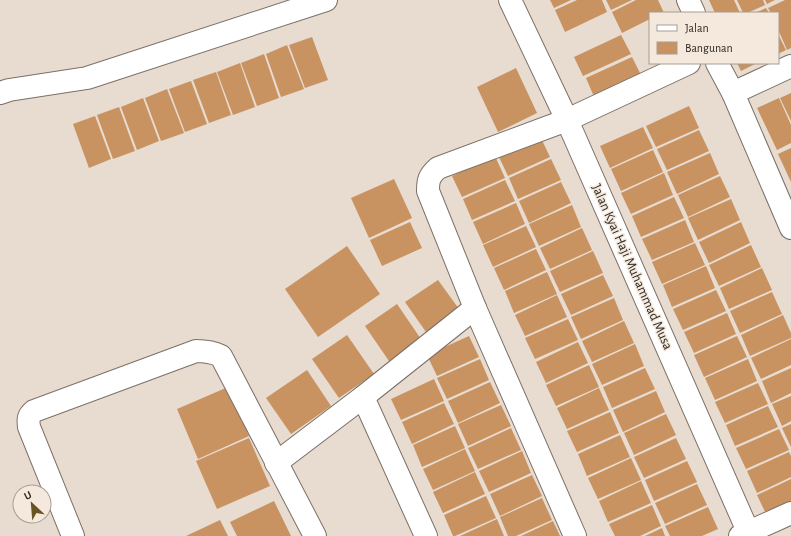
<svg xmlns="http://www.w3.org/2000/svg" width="791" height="536" viewBox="0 0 791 536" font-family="'Alegreya Sans',sans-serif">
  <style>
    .building { fill: #c89360 }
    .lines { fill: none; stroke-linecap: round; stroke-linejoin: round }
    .minor-casing { stroke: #7c7067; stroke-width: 24 }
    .minor { stroke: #fff; stroke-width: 22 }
    .labels { text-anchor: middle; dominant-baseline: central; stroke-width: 3; stroke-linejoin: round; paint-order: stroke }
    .street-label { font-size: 14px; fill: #2e2a25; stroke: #f5e9dd }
  </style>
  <rect width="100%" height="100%" fill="#e8dbd0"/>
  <g class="building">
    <path d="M550,0H571L554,8Z"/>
    <path d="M577,0H602L607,12L565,32L555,10Z"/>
    <path d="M606,0H632L611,10Z"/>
    <path d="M636,0H658L664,13H650V19L622,33L612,12Z"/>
    <path d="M709,0H734L740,13H715Z"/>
    <path d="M737,0H763L765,5L747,13H743Z"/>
    <path d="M765,0H775L767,4Z"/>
    <path d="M785,0H791V48L787,50L778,29V13H771L768,8Z"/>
    <path d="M766,8L769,13H755Z"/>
    <path d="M778,34L786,50L778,54Z"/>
    <path d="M621,35L631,54L583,76L574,57Z"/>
    <path d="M312,37L328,80L305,88L289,45Z"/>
    <path d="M287,45L304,89L281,97L266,54Z"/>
    <path d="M264,54L279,98L257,106L241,63Z"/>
    <path d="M632,57L642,77L595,99L586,78Z"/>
    <path d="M240,63L255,107L233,115L217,72Z"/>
    <path d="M737,63H757L741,71Z"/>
    <path d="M516,68L537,113L498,132L477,87Z"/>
    <path d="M216,72L231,115L209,123L193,80Z"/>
    <path d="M191,81L207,124L185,132L169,89Z"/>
    <path d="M167,89L184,133L161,141L145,98Z"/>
    <path d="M791,93V121L780,98Z"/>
    <path d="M143,98L159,141L137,150L121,107Z"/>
    <path d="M779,98L791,125V143L777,150L757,108Z"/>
    <path d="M689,106L699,128L656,147L646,126Z"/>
    <path d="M119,107L135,151L113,159L97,115Z"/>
    <path d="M95,116L111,159L89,168L73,124Z"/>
    <path d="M643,127L653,148L610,168L600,146Z"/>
    <path d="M699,130L709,151L667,170L657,149Z"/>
    <path d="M540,136L550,157L508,176L498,155Z"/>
    <path d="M791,148V182L778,154Z"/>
    <path d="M653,150L663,172L621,191L611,169Z"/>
    <path d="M710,153L719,174L677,194L667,172Z"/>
    <path d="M495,156L505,178L462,197L452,176Z"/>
    <path d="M551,159L561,180L518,199L509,178Z"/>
    <path d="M664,173L673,195L631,214L621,193Z"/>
    <path d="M720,176L730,197L688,217L678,195Z"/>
    <path d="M394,179L412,218L369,238L351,198Z"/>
    <path d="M505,180L515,201L472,220L463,199Z"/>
    <path d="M561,182L571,203L529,223L519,201Z"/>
    <path d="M674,197L684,218L641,237L632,216Z"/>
    <path d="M731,199L740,220L698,240L688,218Z"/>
    <path d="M516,203L525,224L483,244L473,222Z"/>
    <path d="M572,205L581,227L539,246L529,224Z"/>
    <path d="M685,220L694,242L652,260L642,239Z"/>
    <path d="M410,222L422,248L382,266L370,240Z"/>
    <path d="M741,222L750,243L709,263L699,242Z"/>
    <path d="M526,226L536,247L493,267L483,245Z"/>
    <path d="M582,228L592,250L550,269L540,248Z"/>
    <path d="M695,243L705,265L662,284L652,262Z"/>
    <path d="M751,245L761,267L719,286L709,265Z"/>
    <path d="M347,246L380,294L318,337L285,289Z"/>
    <path d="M536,249L546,270L504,290L494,268Z"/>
    <path d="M593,251L603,273L560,292L550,271Z"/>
    <path d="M706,266L715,288L672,307L663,285Z"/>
    <path d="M762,268L772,290L729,309L720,288Z"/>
    <path d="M547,272L557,294L514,313L505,291Z"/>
    <path d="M603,275L613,296L571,315L561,294Z"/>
    <path d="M438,280L459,309L426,332L405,302Z"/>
    <path d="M716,290L726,311L683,330L673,309Z"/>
    <path d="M772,292L782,314L740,333L730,311Z"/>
    <path d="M557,295L567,317L525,336L515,315Z"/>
    <path d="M614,298L623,320L581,339L571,317Z"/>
    <path d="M397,304L423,342L391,364L365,326Z"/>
    <path d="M727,313L736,334L694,353L684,332Z"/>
    <path d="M783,315L791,333V338L750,356L741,335Z"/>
    <path d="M568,319L578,340L535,359L525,338Z"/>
    <path d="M624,321L634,343L592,362L582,341Z"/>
    <path d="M347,335L374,374L339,398L312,359Z"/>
    <path d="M469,336L479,357L437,376L427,355Z"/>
    <path d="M737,336L747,357L704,377L694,355Z"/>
    <path d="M791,339V365L761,379L751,358Z"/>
    <path d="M578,342L588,363L546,383L536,362Z"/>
    <path d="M635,344L644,366L602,385L592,364Z"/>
    <path d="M480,359L489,380L447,399L437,378Z"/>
    <path d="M748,359L757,381L715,400L705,378Z"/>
    <path d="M589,365L599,387L556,406L546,385Z"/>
    <path d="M645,368L655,389L612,408L603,387Z"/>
    <path d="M791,368V393L771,403L762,381Z"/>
    <path d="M307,370L331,406L291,434L266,398Z"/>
    <path d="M434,379L444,401L401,420L391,399Z"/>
    <path d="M490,382L500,403L458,423L448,401Z"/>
    <path d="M758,383L768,404L725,423L715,402Z"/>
    <path d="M228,387L249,436L198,459L177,409Z"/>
    <path d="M599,388L609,410L567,429L557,408Z"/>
    <path d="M656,391L665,412L623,432L613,410Z"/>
    <path d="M791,396V421L782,426L772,404Z"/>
    <path d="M444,403L454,424L412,444L402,422Z"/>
    <path d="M501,405L511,426L468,446L458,424Z"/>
    <path d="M768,406L778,427L735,446L726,425Z"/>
    <path d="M610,412L619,433L577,452L567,431Z"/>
    <path d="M666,414L676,435L634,455L624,433Z"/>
    <path d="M791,424V447L782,428Z"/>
    <path d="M455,426L465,448L422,467L413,445Z"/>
    <path d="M511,428L521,450L478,469L468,448Z"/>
    <path d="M779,429L789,450L746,469L736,448Z"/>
    <path d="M620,435L630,457L587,476L578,454Z"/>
    <path d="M249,438L270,486L217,509L196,461Z"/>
    <path d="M676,438L686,459L644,478L634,457Z"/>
    <path d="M465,449L475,471L433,490L423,469Z"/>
    <path d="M522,451L531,473L489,492L479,471Z"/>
    <path d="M789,452L791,456V477L757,493L747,471Z"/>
    <path d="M631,458L641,480L598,499L588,478Z"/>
    <path d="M687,461L697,482L654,501L645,480Z"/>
    <path d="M475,472L485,494L443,513L433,492Z"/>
    <path d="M532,475L542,496L500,516L490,494Z"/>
    <path d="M791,479V505L767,516L757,495Z"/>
    <path d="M641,481L651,503L608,522L599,501Z"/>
    <path d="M697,484L707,505L665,524L655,503Z"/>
    <path d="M486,496L496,518L455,536H453L444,515Z"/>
    <path d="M542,498L552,520L516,536H508L500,517Z"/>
    <path d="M274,501L291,536H237L230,522Z"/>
    <path d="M652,505L661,526L640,536H615L609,524Z"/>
    <path d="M708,507L718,529L702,536H670L665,526Z"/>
    <path d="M497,519L504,536H460Z"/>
    <path d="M220,520L228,536H186Z"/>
    <path d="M553,521L560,536H521Z"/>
    <path d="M662,528L665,536H645Z"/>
  </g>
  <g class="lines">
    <defs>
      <g id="minor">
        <path d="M510,0L567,120L750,536"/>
        <path d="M688,0L694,13"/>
        <path d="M717,63L733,93L791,228"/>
        <path d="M0,93L9,90L87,78L326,0"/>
        <path d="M733,93L791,66"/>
        <path d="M363,397L426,536"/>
        <path d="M276,463L363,397L475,308"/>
        <path d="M73,536L29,427C28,419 28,416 34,411L196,351C206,351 213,352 221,356L315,536"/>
        <path d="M575,536L475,308L428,191C428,180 429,176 438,168L567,120L689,63"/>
        <path d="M740,536L791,513"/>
      </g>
    </defs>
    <use href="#minor" class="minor-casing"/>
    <use href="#minor" class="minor"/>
  </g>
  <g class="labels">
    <g class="street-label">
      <text transform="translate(632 267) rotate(66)">Jalan Kyai Haji Muhammad Musa</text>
    </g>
  </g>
  <rect x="649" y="12" width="130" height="52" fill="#f5e9dd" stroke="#a59d93"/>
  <rect x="657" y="25" width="20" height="6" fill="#ffffff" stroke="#a59d93"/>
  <text x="685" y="32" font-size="12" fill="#2e2a25">Jalan</text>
  <rect x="657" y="42" width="20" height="12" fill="#c89360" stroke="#a59d93"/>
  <text x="685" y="52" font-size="12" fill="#2e2a25">Bangunan</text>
  <g transform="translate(32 504) rotate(334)"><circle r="19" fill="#f5e9dd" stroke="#a59d93"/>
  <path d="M0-3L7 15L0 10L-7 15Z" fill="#695322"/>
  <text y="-6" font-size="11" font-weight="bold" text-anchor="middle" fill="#2e2a25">U</text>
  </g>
</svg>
